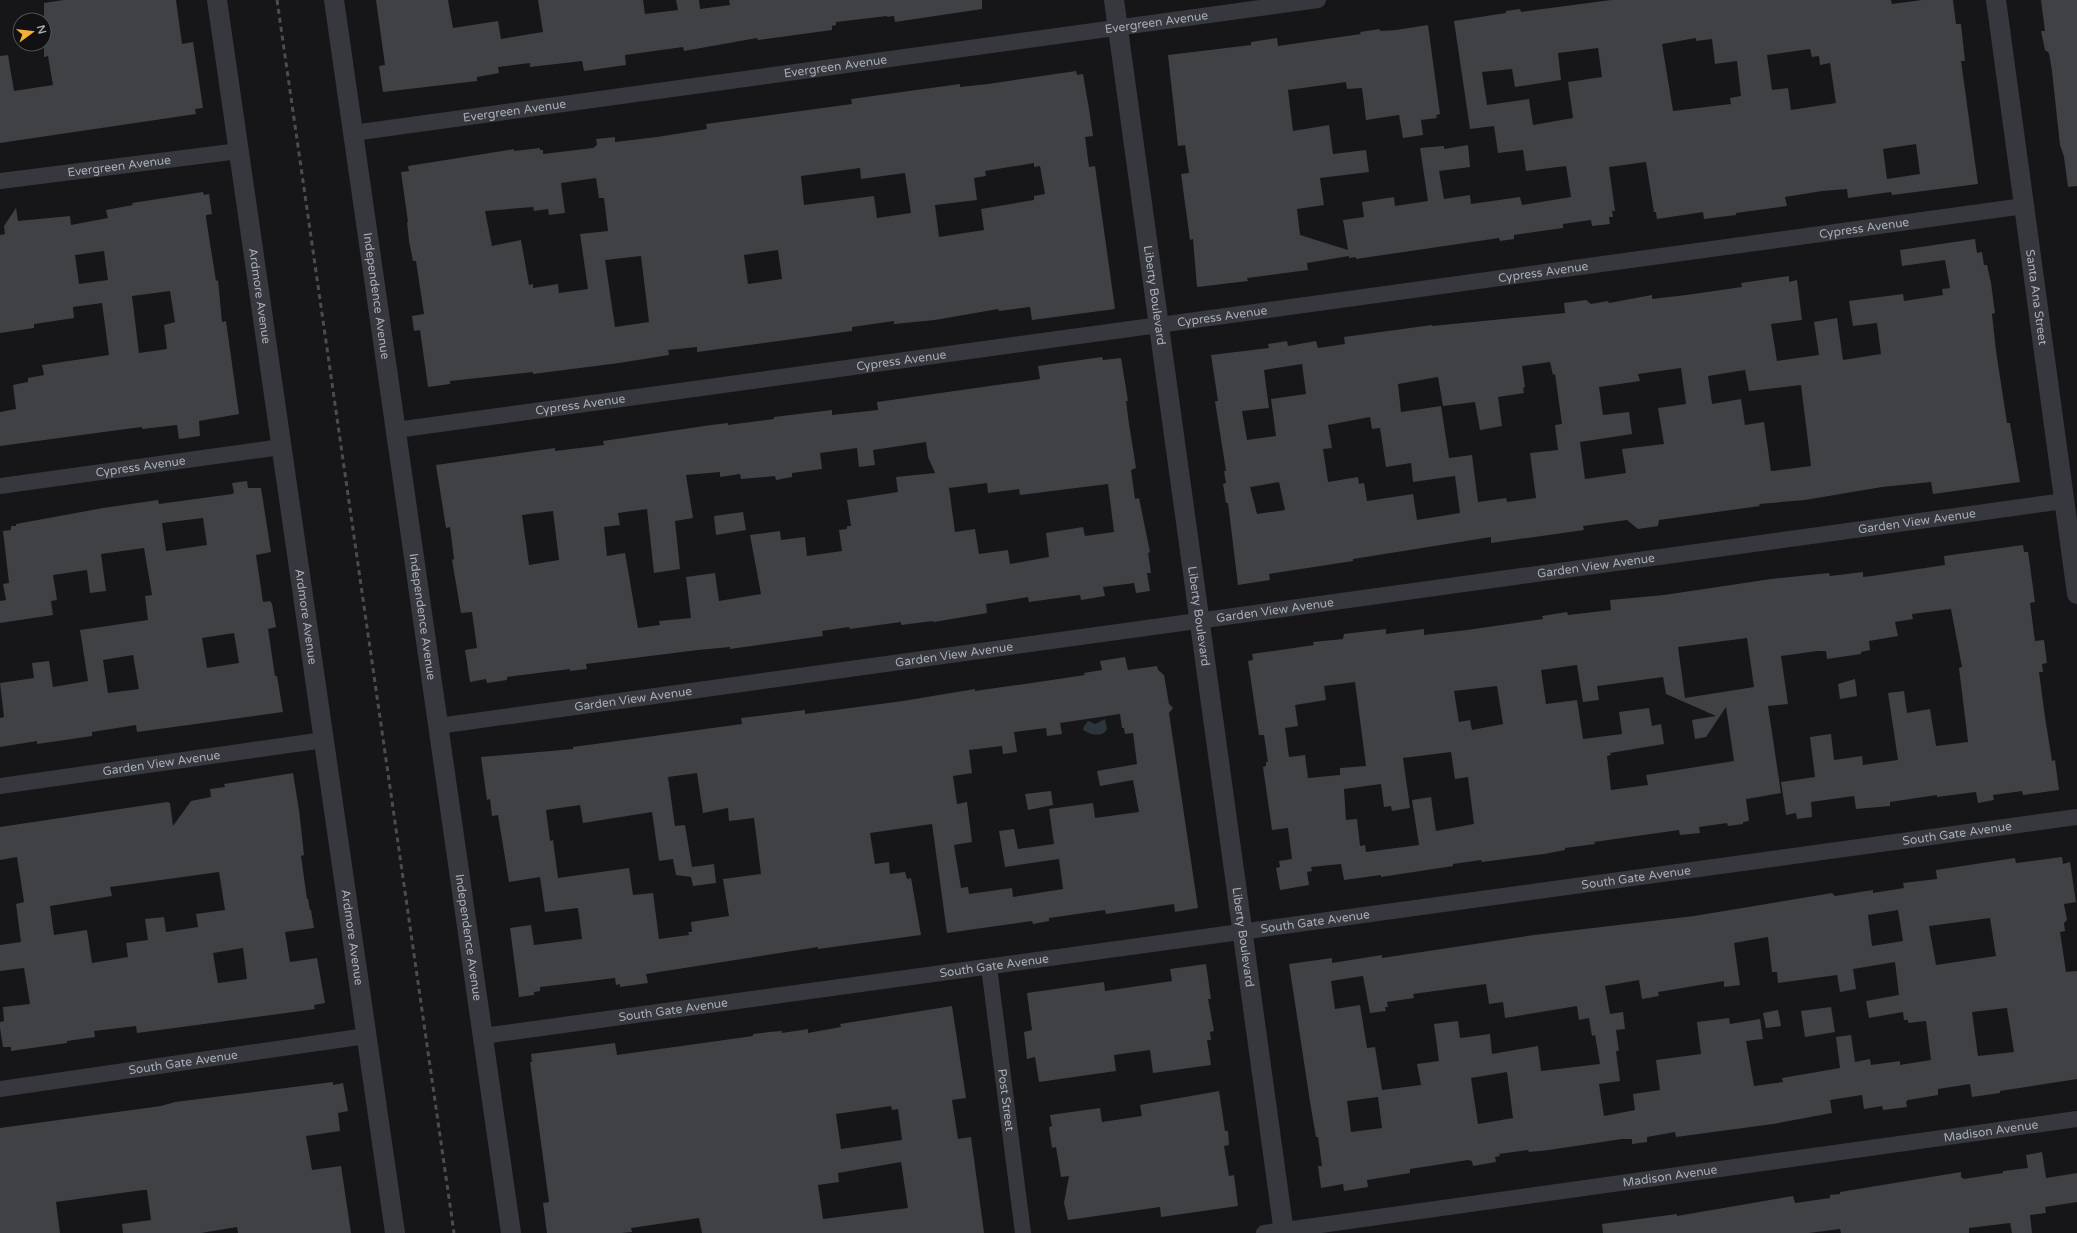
<svg xmlns="http://www.w3.org/2000/svg" width="2077" height="1233" viewBox="0 0 2077 1233" font-family="'Varela Round',sans-serif">
  <style>
    .water { fill: #2c353c }
    .building { fill: #404145; fill-rule: evenodd }
    .lines { fill: none; stroke-linecap: round; stroke-linejoin: round }
    .minor { stroke: #37383d; stroke-width: 16 }
    .tertiary { stroke: #37383d; stroke-width: 20 }
    .rail { stroke: #4a4c52; stroke-width: 3; stroke-dasharray: 5 4; stroke-linecap: butt }
    .labels { text-anchor: middle; dominant-baseline: central; stroke-width: 3.5; stroke-linejoin: round; paint-order: stroke }
    .street-label { font-size: 12px; fill: #a8adb8; stroke: #111113 }
  </style>
  <rect width="100%" height="100%" fill="#161618"/>
  <path class="water" d="M1105,719L1107,729C1102,738 1091,735 1083,730L1084,726L1088,721L1095,724Z"/>
  <g class="building">
    <path d="M64,0H176L182,44L193,42L203,108L195,109L196,114L0,143V56L8,55L14,91L53,85L48,56L44,57V3Z"/>
    <path d="M376,0H448L453,28L498,21L501,39L543,32L538,0H643L645,14L678,10L676,0H699L700,9L730,5L729,0H982V9L895,22L894,16L887,17V16L836,22V25L832,26V30L758,40L757,38L684,51L683,47L625,55L626,65L584,71L582,61L530,67V63L498,67L499,73L477,77V81L383,92L379,66L385,65Z"/>
    <path d="M1611,0H1891L1892,4L1922,0H1953L1956,24H1961L1965,61H1961L1978,184L1892,195L1891,192L1848,198L1847,189L1822,191L1785,197L1787,206L1736,213V215L1704,219L1703,212L1657,219L1656,212H1654L1646,162L1609,167L1615,211H1612L1613,217H1609L1610,224L1592,226L1591,220L1563,224V228L1514,235V239L1500,241L1499,238L1356,259V257L1349,258V256L1307,263L1308,270L1247,278L1248,281L1197,287L1193,239L1190,240L1181,174L1189,173L1185,145L1178,146L1168,55L1251,45V42L1277,38L1278,46L1361,34L1360,32L1380,29V31L1396,30L1428,25L1440,114L1436,115L1437,118L1421,120L1423,135L1403,138L1399,115L1366,120L1362,88L1347,89L1346,82L1288,90L1293,131L1329,125L1333,154L1366,150L1369,172L1320,178L1324,205L1297,209L1300,235L1348,250L1343,220L1364,217L1362,202L1394,197L1395,206L1428,201L1420,148L1444,146V149L1468,145L1470,167L1439,171L1444,199L1470,195L1471,204L1520,197L1522,205L1571,197L1566,166L1526,171L1523,150L1498,153L1494,126L1470,129L1454,21L1506,13V11L1520,9L1521,12ZM1696,38V41L1712,39L1715,64L1737,61L1741,96L1730,98L1731,104L1673,111L1662,44ZM1598,48L1602,77L1568,82L1573,118L1533,125L1529,99L1487,105L1482,72L1512,69L1515,87L1561,80L1558,53ZM1810,49L1812,57L1819,56L1820,65L1830,63L1836,103L1791,110L1788,88L1772,90L1767,55ZM1916,144L1920,174L1887,179L1883,149Z"/>
    <path d="M2041,0H2077V186L2068,187L2064,157L2060,145L2052,71L2049,53L2045,50L2041,31H2045Z"/>
    <path d="M1076,71L1077,75L1083,74L1089,109L1093,136L1085,137L1089,167L1095,166L1115,309L1032,320L1030,307L999,311L998,309L935,320L894,324V321L852,327V331L697,352V347L668,350L669,355L619,363L533,374V372L450,381V384L428,387L420,330L414,331L412,316L424,314L416,261H413L409,241L407,222H408L401,172L409,171L408,166L514,149V151L540,148V150H543V154L593,148L597,145L596,139L615,137V142L657,137L707,129L706,124L852,104L851,99L960,84V87L988,84ZM1034,163V167L1040,166L1045,194L1034,196V200L981,209L984,230L939,237L935,205L977,200L974,178L986,176L985,171ZM860,168L861,179L905,173L911,213L877,218L874,196L804,205L801,176ZM596,178L599,198H604L608,231L580,234L588,289L559,293L558,284L533,288V284L529,285L521,240L492,246L485,211L533,207L534,211L548,209L549,215L565,213L561,183ZM778,250L782,279L748,284L744,255ZM641,256L649,322L615,327L605,260Z"/>
    <path d="M203,192L204,195L209,194L212,214L206,215V218L216,281L218,280L222,322L226,321L239,414L199,421L200,436L179,439L177,425L142,429V427L126,429L0,446V412L16,409L13,385L28,382V378L44,375L42,365L109,355L102,303L73,307L74,318L34,324V328L0,333V235L5,234L4,226L16,208L18,221L70,216L71,225L108,218L106,210L133,205L132,203ZM104,251L108,280L79,284L75,255ZM170,291L175,322L164,325L167,349L139,353L132,296Z"/>
    <path d="M1975,239L1977,253L1982,252L1984,265H1987L1991,283L1995,313L1992,314L1996,351L2007,423H2010L2020,482L1933,494L1931,482L1882,487L1805,500L1759,504L1760,506L1659,520L1658,526L1638,529L1627,520L1583,526L1584,530L1491,543V537L1353,559V561L1269,574L1270,580L1238,585L1228,503H1226L1223,484L1226,483L1224,471H1226L1215,401H1218L1211,355L1269,348L1268,344L1287,341L1288,346L1316,341L1318,348L1345,344L1344,337L1432,325V326L1565,313L1564,303L1586,300L1591,304L1608,301L1609,303L1652,295V299L1686,295L1742,287L1741,283L1789,276V282L1797,280L1802,320L1771,324L1777,361L1819,355L1814,322L1837,318L1843,360L1881,354L1877,323L1853,326L1849,301L1903,294L1904,301L1943,295L1942,289L1950,288L1945,260L1902,266L1900,250ZM1550,362L1553,375L1555,374L1562,424L1555,425L1558,450L1530,453L1536,498L1507,502L1506,498L1478,502L1472,455L1449,458L1441,406L1401,412L1398,384L1438,377L1443,406L1475,402L1480,430L1502,426L1498,397L1524,393L1523,388L1525,387L1522,366ZM1302,364L1306,394L1271,399L1276,436L1247,440L1242,411L1269,408L1264,370ZM1681,368L1686,404L1658,408L1664,444L1622,449L1626,473L1585,479L1580,442L1632,434L1629,412L1603,415L1599,387L1640,381L1638,374ZM1745,370L1749,391L1801,385L1811,466L1771,471L1764,422L1745,425L1741,399L1712,404L1708,376ZM1370,417L1372,429L1380,428L1386,467L1411,463L1413,482L1455,476L1460,513L1417,520L1413,494L1367,501L1364,483L1359,484L1358,477L1328,482L1323,449L1332,448L1328,425ZM1279,482L1285,510L1257,514L1250,487Z"/>
    <path d="M1102,357L1103,360L1121,358L1128,401H1126L1129,424L1136,468L1131,470L1135,499L1139,498L1150,552L1148,553L1151,573H1147L1150,591L1136,593L1134,583L1103,587L1105,596L1081,600L1080,595L1029,602L1028,597L986,604L987,613L934,622L933,621L901,625V622L850,629L849,627L822,631L823,636L801,639L730,649V647L698,650L586,664L587,669L570,671V669L507,677V680L487,683L486,679L470,682L465,650L477,648L472,612L461,613L452,560L454,559L450,527L446,528L436,465L555,448V451L604,445L603,441L711,425L728,423V425L774,419V417L790,415L832,410V415L878,410L877,402L1040,379L1038,366ZM926,442L928,457L935,473L896,477L898,492L847,500L851,526H847V529L839,530L842,551L807,556L805,537L781,540L780,531L750,535L761,594L719,601L715,573L686,577L691,618L659,621L660,625L638,628L625,553L607,556L604,527L620,525L618,513L647,509L654,573L680,569L675,521L693,518L686,475L720,472V477L740,474L741,479L775,476L776,480L792,477V473L822,469L820,453L857,448L859,467L875,465L873,450ZM987,483L988,493L1019,489L1020,495L1108,484L1114,532L1085,536L1083,527L1046,533L1049,557L1010,564L1008,550L979,554L975,529L955,532L949,488ZM553,511L559,560L529,565L522,515Z"/>
    <path d="M247,481L248,488H261L271,552L256,555L263,602L270,601L272,604L276,627L268,629L275,676H277L283,712L137,732L136,725L92,732V736L58,741L37,744V741L0,747V718L4,717L0,683L34,678L32,663L49,661L53,687L88,681L80,630L148,620L145,596L152,595L144,548L101,554L106,591L90,593L87,570L53,575L57,600L51,601L53,615L0,623V601L6,600L3,584L9,583L3,531L11,530V526H16V524L103,508L158,500L159,504L232,494L234,493L232,483ZM203,518L207,545L166,551L162,523ZM234,633L239,663L207,668L202,638ZM133,655L139,689L108,693L103,660Z"/>
    <path d="M743,512L746,530L716,535L714,516Z"/>
    <path d="M2023,545L2024,552H2028L2035,602L2030,603L2035,641L2044,640L2047,663L2042,664L2043,672H2039L2045,717L2052,761L2055,760L2059,790L2023,795L2022,791L1993,795L1994,800L1978,803L1976,792L1937,797V795L1890,802V806L1856,809L1854,796L1811,802L1812,817L1797,819L1796,813L1786,815L1781,782L1815,777L1810,737L1831,734L1834,760L1862,756L1863,765L1898,760L1888,693L1904,691L1907,713L1930,709L1936,746L1968,742L1959,668L1962,667L1951,609L1912,614L1913,619L1895,622L1898,636L1869,641L1870,650L1861,652V654L1827,659L1826,651H1817L1781,656L1788,704L1768,706L1781,793L1746,799L1749,821L1743,822V824L1728,826L1727,823L1699,827L1700,833L1680,835L1679,830L1594,842L1595,844L1565,848V850L1544,854L1482,862L1481,860L1453,864V866L1381,877V875L1344,880L1341,864L1311,867L1312,871L1307,872L1309,885L1280,890L1276,868L1280,867L1279,861L1292,859L1288,828L1272,830L1263,767L1266,766V762H1268L1264,735H1259L1248,661L1253,660L1252,654L1314,645L1313,642L1343,639L1344,634L1386,629V634L1424,629V635L1467,630L1543,619L1542,616L1567,612L1568,615L1611,610L1610,600L1664,595L1771,579L1829,573L1830,576L1863,572V577L1872,576L1945,565L1944,556ZM1747,638L1754,687L1685,698L1678,647ZM1577,665L1583,702L1599,700L1597,686L1663,677L1666,694L1716,716L1692,720L1695,739L1706,737L1726,707L1734,761L1646,775L1648,785L1611,790L1607,756L1611,755L1610,753L1664,744L1661,724L1652,726L1649,708L1619,712L1622,734L1583,739L1577,700L1546,704L1541,670ZM1355,682L1366,766L1340,768V775L1308,778L1305,755L1289,757L1285,728L1298,726L1295,705L1326,700L1324,686ZM1497,686L1503,724L1472,730L1470,720L1459,722L1454,691ZM1451,752L1455,779L1468,777L1474,824L1436,831L1431,797L1412,800L1419,845L1366,852L1365,845L1360,846L1357,819L1346,820L1344,789L1381,784L1384,807L1391,806L1392,811L1410,808L1403,758Z"/>
    <path d="M1125,657L1128,670L1157,666L1158,670L1164,675L1169,704L1173,708L1169,713L1198,908L1175,912L1174,904L1106,914L1105,910L1049,918V921L1033,924L1032,921L947,933L932,824L870,833L875,864L889,862L890,874L905,872L907,879L911,878L921,935L818,949V947L646,974L648,983L620,987V984L616,985L615,978L540,987V991L534,992V995L519,997L510,928L531,925L534,945L582,939L578,908L545,912L540,877L509,882L498,815L492,816L490,799L487,800L481,757L573,749V747L742,724L741,718L805,710V714L903,701L975,689V691L1045,681L1085,675L1084,673L1102,670L1100,661ZM1120,714L1122,728H1124L1125,734L1133,733L1137,764L1097,771L1100,786L1133,780L1139,812L1095,818L1093,803L1049,809L1054,844L1018,849L1014,829L999,831L1005,867L1059,859L1063,889L1013,897L1012,888L969,894L968,887L961,888L954,845L972,842L967,802L957,804L953,776L972,773L969,750L1002,746L1003,754L1017,752L1014,732L1046,728L1047,736L1062,734L1060,723ZM697,773L703,813L728,808L729,821L754,818L761,874L723,879L729,916L691,922L692,932H688L689,935L659,939L653,893L633,895L629,868L558,878L553,840L550,841L546,810L580,805L583,823L652,812L659,861L673,859L676,875L691,877L693,886L716,883L714,864L692,867L685,825L675,826L668,777Z"/>
    <path d="M1855,679L1857,696L1840,699L1838,684Z"/>
    <path d="M293,773L299,810L304,855L301,856L307,899H308L310,910H311L314,928L285,932L290,962L317,958L325,1003L314,1005L315,1009L301,1011L137,1033L136,1026L94,1031L95,1037L67,1041V1043L11,1051V1047H3L0,1028V1022L4,1021L3,1007L30,1004L24,968L0,971V945L21,942L16,904L24,902L17,857L0,860V827L167,802L170,803L173,826L191,801L211,797L210,789L225,787L224,784ZM219,872L225,910L196,914L198,927L166,932L164,917L145,919L148,940L126,943L128,957L92,963L87,930L54,935L50,906L112,896L110,887ZM243,948L247,979L218,983L213,953Z"/>
    <path d="M1051,791L1053,805L1028,810L1025,794Z"/>
    <path d="M2062,857L2063,864L2070,862L2076,902L2064,904L2067,920L2064,923L2065,931L2060,932L2066,972L2077,971V1079L2000,1091V1093L1972,1097L1970,1084L1938,1089V1095L1908,1100L1906,1102L1907,1107L1883,1110L1882,1106L1864,1109L1862,1095L1830,1100L1832,1113L1773,1124L1676,1137L1675,1132L1647,1137V1142L1632,1144V1139H1622L1549,1150L1529,1152L1528,1150L1499,1154L1500,1156L1495,1157L1496,1162L1473,1166L1472,1161L1468,1160L1410,1169V1173L1367,1180L1368,1187L1344,1191L1343,1184L1321,1188L1318,1166H1322L1318,1137H1316L1311,1108L1289,964L1332,958V963L1382,955V958L1534,935L1694,916L1832,893L1835,896L1873,890V893L1904,888L1903,883L1937,879L1936,870L2015,858L2016,863ZM1898,910L1903,941L1872,946L1868,915ZM1990,918L1996,956L1936,965L1929,926ZM1768,937L1772,972H1777L1778,983L1837,975L1840,992L1856,989L1853,969L1895,962L1899,995L1866,1001L1869,1018L1903,1012L1904,1020H1908V1023L1926,1021L1931,1060L1900,1065V1061L1871,1065L1870,1059L1855,1062L1851,1035L1836,1037L1840,1068L1782,1078L1783,1082L1754,1086L1746,1041L1763,1039L1760,1019L1730,1024L1729,1018L1697,1022L1701,1054L1656,1060L1660,1090L1633,1094L1635,1110L1604,1116L1599,1084L1620,1081L1616,1051H1619L1616,1030L1625,1029L1623,1012L1610,1014L1605,986L1639,980L1642,999L1659,996L1658,992L1724,981V987L1740,985L1734,943ZM1363,976L1370,1013L1386,1011L1385,1007H1388L1387,1002L1414,998L1413,994L1486,984L1489,1004L1503,1002L1505,1018L1577,1006L1579,1020L1589,1018L1592,1036L1595,1035L1600,1064L1541,1071L1538,1046L1492,1054L1490,1034L1460,1038L1458,1021L1434,1024L1439,1061L1417,1064L1421,1085L1382,1090L1375,1047L1367,1048L1360,1005L1335,1009L1331,981ZM2007,1008L2014,1052L1978,1056L1972,1012ZM1507,1072L1513,1118L1478,1124L1471,1078ZM1378,1097L1382,1128L1351,1132L1347,1101Z"/>
    <path d="M1206,964L1211,999H1208L1214,1031L1210,1032L1211,1040H1207L1211,1065L1153,1073L1150,1050L1114,1055L1116,1071L1039,1082L1035,1057L1027,1059L1024,1032L1032,1030L1027,993L1104,982L1105,991L1172,981L1170,969Z"/>
    <path d="M952,1006L966,1098L952,1100L958,1139L971,1137L984,1233H702L699,1218L631,1228L632,1232L621,1233H547L543,1203L549,1202L530,1062H532L531,1054L615,1043L617,1055L753,1036V1034L769,1032L782,1031V1033L808,1029V1033L841,1027L840,1024ZM891,1106L892,1110L898,1109L902,1140L841,1149L836,1114ZM901,1162L908,1208L823,1219L818,1185L839,1182L838,1173Z"/>
    <path d="M1831,1007L1835,1032L1805,1037L1801,1011Z"/>
    <path d="M1778,1010L1781,1026L1766,1028L1763,1013Z"/>
    <path d="M333,1082V1085L343,1083L348,1111L338,1113L340,1131L306,1136L312,1170L341,1166L351,1233H238L237,1227L201,1233H123L122,1224L151,1220L147,1190H143L56,1202L60,1233H0V1128L161,1106L175,1102Z"/>
    <path d="M1219,1091L1225,1131H1228L1229,1145L1224,1146L1229,1176L1234,1175L1238,1206L1161,1217L1160,1207L1068,1220L1064,1203L1069,1176L1061,1177L1056,1147L1052,1148L1049,1127L1052,1126L1050,1115L1100,1108L1102,1122L1142,1116L1140,1105Z"/>
    <path d="M2042,1152L2046,1178L2077,1173V1202L2045,1207L2046,1213L2030,1215L2032,1233H2012L2010,1223L1969,1228V1233H1841L1840,1229L1809,1233H1603L1602,1224L1677,1214V1216L1793,1196L1795,1203L1830,1198V1195L1840,1194V1192L1961,1172V1177L1964,1179L2003,1173V1171L2028,1168L2026,1155Z"/>
  </g>
  <g class="lines">
    <g class="minor">
      <path id="s1" d="M353,133L1318,0"/>
      <path id="s2" d="M0,181L239,151"/>
      <path id="s3" d="M396,430L2024,206"/>
      <path id="s4" d="M0,486L281,447"/>
      <path id="s5" d="M438,726L2064,501"/>
      <path id="s6" d="M0,786L324,740"/>
      <path id="s7" d="M989,967L1023,1233"/>
      <path id="s8" d="M483,1036L2077,817"/>
      <path id="s9" d="M0,1089L366,1036"/>
      <path id="s10" d="M1264,1233L2077,1119"/>
    </g>
    <g class="tertiary">
      <path id="s11" d="M217,0L395,1233"/>
      <path id="s12" d="M334,0L511,1233"/>
      <path id="s13" d="M1114,0L1284,1233"/>
      <path id="s14" d="M1996,0L2077,594"/>
    </g>
    <path class="rail" d="M277,0L454,1233"/>
  </g>
  <g class="labels">
    <g class="street-label">
      <text stroke="none"><textPath href="#s1" startOffset="811">Evergreen Avenue</textPath></text>
      <text stroke="none"><textPath href="#s1" startOffset="487">Evergreen Avenue</textPath></text>
      <text stroke="none"><textPath href="#s1" startOffset="163">Evergreen Avenue</textPath></text>
      <text stroke="none"><textPath href="#s2" startOffset="120">Evergreen Avenue</textPath></text>
      <text stroke="none"><textPath href="#s3" startOffset="1482">Cypress Avenue</textPath></text>
      <text stroke="none"><textPath href="#s3" startOffset="1158">Cypress Avenue</textPath></text>
      <text stroke="none"><textPath href="#s11" startOffset="299">Ardmore Avenue</textPath></text>
      <text stroke="none"><textPath href="#s12" startOffset="299">Independence Avenue</textPath></text>
      <text stroke="none"><textPath href="#s13" startOffset="298">Liberty Boulevard</textPath></text>
      <text stroke="none"><textPath href="#s14" startOffset="300">Santa Ana Street</textPath></text>
      <text stroke="none"><textPath href="#s3" startOffset="834">Cypress Avenue</textPath></text>
      <text stroke="none"><textPath href="#s3" startOffset="510">Cypress Avenue</textPath></text>
      <text stroke="none"><textPath href="#s3" startOffset="186">Cypress Avenue</textPath></text>
      <text stroke="none"><textPath href="#s4" startOffset="142">Cypress Avenue</textPath></text>
      <text stroke="none"><textPath href="#s5" startOffset="1493">Garden View Avenue</textPath></text>
      <text stroke="none"><textPath href="#s5" startOffset="1169">Garden View Avenue</textPath></text>
      <text stroke="none"><textPath href="#s5" startOffset="845">Garden View Avenue</textPath></text>
      <text stroke="none"><textPath href="#s11" startOffset="623">Ardmore Avenue</textPath></text>
      <text stroke="none"><textPath href="#s12" startOffset="623">Independence Avenue</textPath></text>
      <text stroke="none"><textPath href="#s13" startOffset="622">Liberty Boulevard</textPath></text>
      <text stroke="none"><textPath href="#s5" startOffset="521">Garden View Avenue</textPath></text>
      <text stroke="none"><textPath href="#s5" startOffset="197">Garden View Avenue</textPath></text>
      <text stroke="none"><textPath href="#s6" startOffset="163">Garden View Avenue</textPath></text>
      <text stroke="none"><textPath href="#s8" startOffset="1488">South Gate Avenue</textPath></text>
      <text stroke="none"><textPath href="#s8" startOffset="1164">South Gate Avenue</textPath></text>
      <text stroke="none"><textPath href="#s8" startOffset="840">South Gate Avenue</textPath></text>
      <text stroke="none"><textPath href="#s11" startOffset="947">Ardmore Avenue</textPath></text>
      <text stroke="none"><textPath href="#s12" startOffset="947">Independence Avenue</textPath></text>
      <text stroke="none"><textPath href="#s13" startOffset="946">Liberty Boulevard</textPath></text>
      <text stroke="none"><textPath href="#s8" startOffset="516">South Gate Avenue</textPath></text>
      <text stroke="none"><textPath href="#s8" startOffset="192">South Gate Avenue</textPath></text>
      <text stroke="none"><textPath href="#s9" startOffset="185">South Gate Avenue</textPath></text>
      <text stroke="none"><textPath href="#s7" startOffset="134">Post Street</textPath></text>
      <text stroke="none"><textPath href="#s10" startOffset="734">Madison Avenue</textPath></text>
      <text stroke="none"><textPath href="#s10" startOffset="410">Madison Avenue</textPath></text>
    </g>
  </g>
  <g transform="translate(32 32) rotate(75)"><circle r="19" fill="#111113" stroke="#4d4f55"/>
  <path d="M0-3L7 15L0 10L-7 15Z" fill="#f2b134"/>
  <text y="-6" font-size="11" font-weight="bold" text-anchor="middle" fill="#a8adb8">N</text>
  </g>
</svg>
